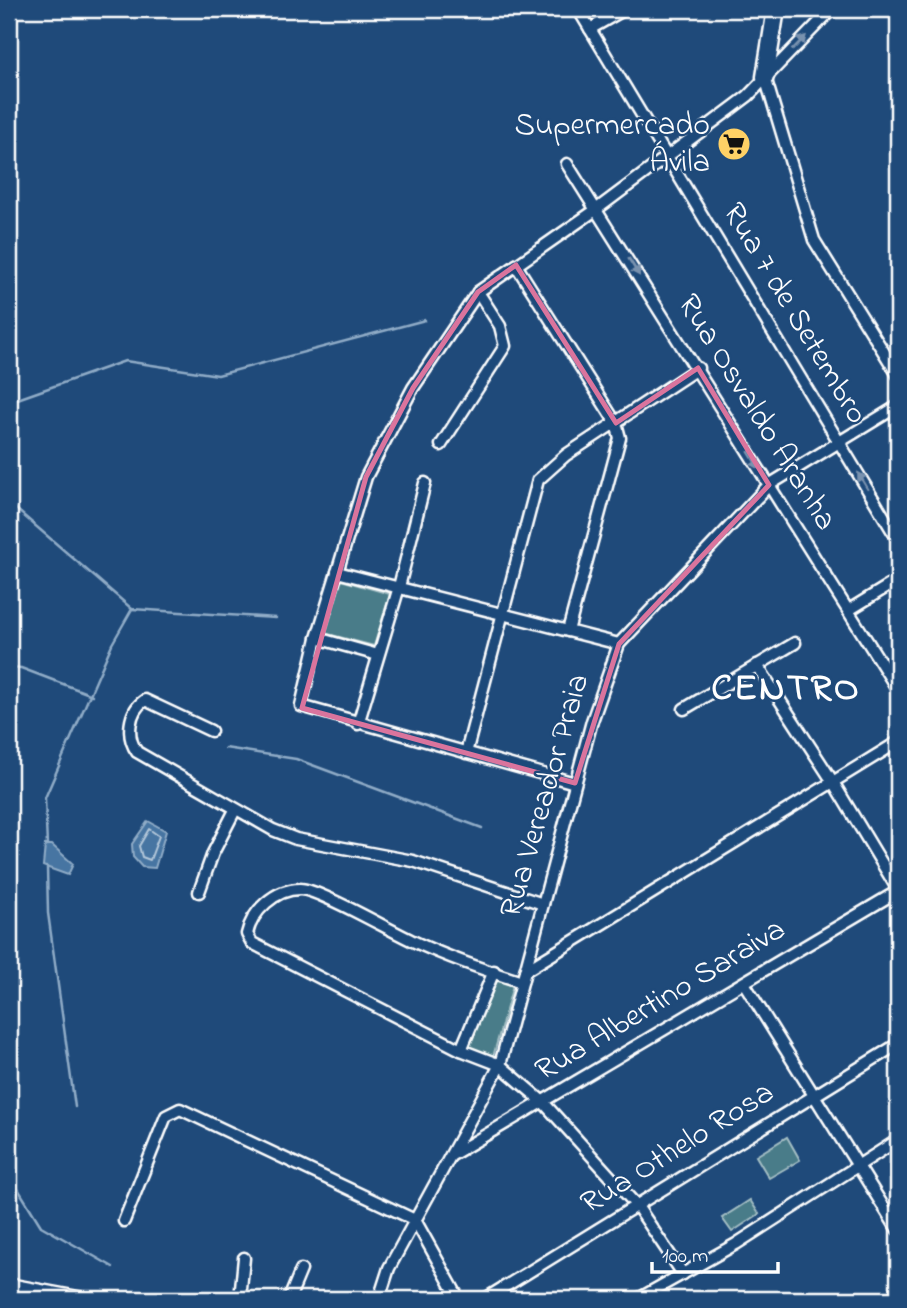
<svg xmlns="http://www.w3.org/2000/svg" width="907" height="1308" viewBox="0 0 907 1308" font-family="'Indie Flower',sans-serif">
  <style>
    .green { fill: #4a7c89; stroke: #a4bec4; stroke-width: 2 }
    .water { fill: #4675a2; stroke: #90acc7; stroke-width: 2 }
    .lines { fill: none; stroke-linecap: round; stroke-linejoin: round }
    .shore { stroke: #b5c8da; stroke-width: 2 }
    .stream { stroke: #90acc7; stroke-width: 2.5 }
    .minor-casing { stroke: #fff; stroke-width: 15 }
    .primary-casing { stroke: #fff; stroke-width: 21 }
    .minor { stroke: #1f4a7a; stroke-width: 10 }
    .primary { stroke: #1f4a7a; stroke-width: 16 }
    .oneway { fill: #7992af }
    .marked { fill: none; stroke: #da749d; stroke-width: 5; stroke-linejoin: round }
    .labels { text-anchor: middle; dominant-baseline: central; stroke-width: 5; stroke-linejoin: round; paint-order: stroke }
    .poi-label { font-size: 32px; fill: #fff; stroke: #1f4a7a; text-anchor: end }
    .street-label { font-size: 32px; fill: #fff; stroke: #1f4a7a }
    .district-label { font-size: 38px; font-weight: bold; letter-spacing: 2px; fill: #fff; stroke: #1f4a7a }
  </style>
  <rect width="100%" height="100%" fill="#1f4a7a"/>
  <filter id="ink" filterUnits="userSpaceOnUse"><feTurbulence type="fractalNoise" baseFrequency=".0143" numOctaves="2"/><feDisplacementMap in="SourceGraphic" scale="14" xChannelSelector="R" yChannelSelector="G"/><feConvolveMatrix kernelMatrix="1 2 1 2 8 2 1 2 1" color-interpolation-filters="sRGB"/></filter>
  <g filter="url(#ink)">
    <g class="green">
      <path d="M341,580L390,594L374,646L324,633Z"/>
      <path d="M498,979L513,985L493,1057L467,1046Z"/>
      <path d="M787,1137L800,1160L769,1178L756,1156Z"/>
      <path d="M750,1200L759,1214L732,1232L722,1218Z"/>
    </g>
    <g class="water">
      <path d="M148,821L166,831L155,868L142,867L133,857L132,844Z"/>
      <path d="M45,845H52L73,864L68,875L43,866Z"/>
    </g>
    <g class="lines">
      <path class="shore" d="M149,829L159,836L150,860L142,857L139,846Z"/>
      <g class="stream">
        <path d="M9,402L125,361L218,375L425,320"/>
        <path d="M9,503L132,609L276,618"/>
        <path d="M9,667L21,668L92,695"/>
        <path d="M225,748L296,759L482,828"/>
        <path d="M47,846L45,798L112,644L132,609"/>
        <path d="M47,867L48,913L75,1107"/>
        <path d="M9,1181L15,1184L41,1226L113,1267"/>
      </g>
      <defs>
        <g id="minor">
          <path d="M578,9L898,540"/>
          <path d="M590,29L625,9"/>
          <path d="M765,77L814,240L898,375"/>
          <path d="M567,164L898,690"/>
          <path d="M516,265L616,423L620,438L568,631"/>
          <path d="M441,445L505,346L500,326L478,292"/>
          <path d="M337,572L619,644"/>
          <path d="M849,610L898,580"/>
          <path d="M317,638L378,655"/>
          <path d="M757,665L833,782L898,890"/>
          <path d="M684,709L795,643"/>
          <path d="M358,724L399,587L425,483"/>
          <path d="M211,731L145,700C128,711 126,737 137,752L273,830L296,839L413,861L543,904"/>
          <path d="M466,753L538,480L566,455L698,368"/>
          <path d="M575,783L301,706L317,638L366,477L413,388L478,292L597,209L748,96L832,9"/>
          <path d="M199,892L213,853L235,810"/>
          <path d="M525,971L898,742"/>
          <path d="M522,982C487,971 450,958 417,943C394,933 319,889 300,889C275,889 252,911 247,934L252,943L461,1050L500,1065L543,1102L637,1206L683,1274"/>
          <path d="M744,983L898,1230"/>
          <path d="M461,1050L494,971"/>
          <path d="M452,1155L898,891"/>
          <path d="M889,1214L898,1208"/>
          <path d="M415,1220L459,1299"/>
          <path d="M124,1221L166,1116L180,1109L415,1220"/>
          <path d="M9,1284L89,1299"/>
          <path d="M240,1299L244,1258"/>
          <path d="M289,1299L301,1270"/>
          <path d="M379,1299L389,1268L500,1065L592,721L619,644L769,485L898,406"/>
          <path d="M485,1299L898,1044"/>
          <path d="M638,1299L736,1244L898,1140"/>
          <path d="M895,1299L898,1297"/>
        </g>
        <path id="primary" d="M765,77L776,9"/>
      </defs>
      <use href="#minor" class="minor-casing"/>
      <use href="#primary" class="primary-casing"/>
      <use href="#minor" class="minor"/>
      <use href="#primary" class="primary"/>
    </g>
    <defs><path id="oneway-solid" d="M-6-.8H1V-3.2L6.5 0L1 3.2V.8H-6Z" transform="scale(1.75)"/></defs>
    <g class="oneway">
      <use href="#oneway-solid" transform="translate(799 43) rotate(-46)"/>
      <use href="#oneway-solid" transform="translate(634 267) rotate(58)"/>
      <use href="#oneway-solid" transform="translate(754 460) rotate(58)"/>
      <use href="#oneway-solid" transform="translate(863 481) rotate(-121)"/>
    </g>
  </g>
  <path class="marked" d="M516,265L616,423L698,368L769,485L619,644L575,783L302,708L366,477L413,388L478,292Z"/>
  <defs>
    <symbol id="supermarket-disc" viewBox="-11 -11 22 22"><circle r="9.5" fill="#ffd166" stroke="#1f4a7a"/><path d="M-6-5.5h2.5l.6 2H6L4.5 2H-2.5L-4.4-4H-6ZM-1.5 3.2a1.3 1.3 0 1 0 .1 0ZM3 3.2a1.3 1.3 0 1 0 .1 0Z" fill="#111"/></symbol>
  </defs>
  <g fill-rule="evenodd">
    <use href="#supermarket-disc" x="715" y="125" width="38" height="38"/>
  </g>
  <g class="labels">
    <g class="poi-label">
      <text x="710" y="126">Supermercado<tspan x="710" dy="37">Ávila</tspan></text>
    </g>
    <g class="street-label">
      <text transform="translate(794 314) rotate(59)">Rua 7 de Setembro</text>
      <text transform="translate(756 413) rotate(58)">Rua Osvaldo Aranha</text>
      <text transform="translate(546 796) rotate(-74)">Rua Vereador Praia</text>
      <text transform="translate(661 1001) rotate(-31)">Rua Albertino Saraiva</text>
      <text transform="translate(678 1149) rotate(-32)">Rua Othelo Rosa</text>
    </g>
    <g class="district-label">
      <text x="786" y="690">CENTRO</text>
    </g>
  </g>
  <rect width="907" height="1308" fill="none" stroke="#1f4a7a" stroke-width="35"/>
  <rect x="18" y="18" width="872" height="1273" fill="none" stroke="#fff" stroke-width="2.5" filter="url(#ink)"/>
  <path d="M652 1262v10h126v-10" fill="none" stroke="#ffffff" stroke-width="3.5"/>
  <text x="662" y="1262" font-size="21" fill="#ffffff" stroke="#1f4a7a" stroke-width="5" paint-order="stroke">100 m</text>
</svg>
